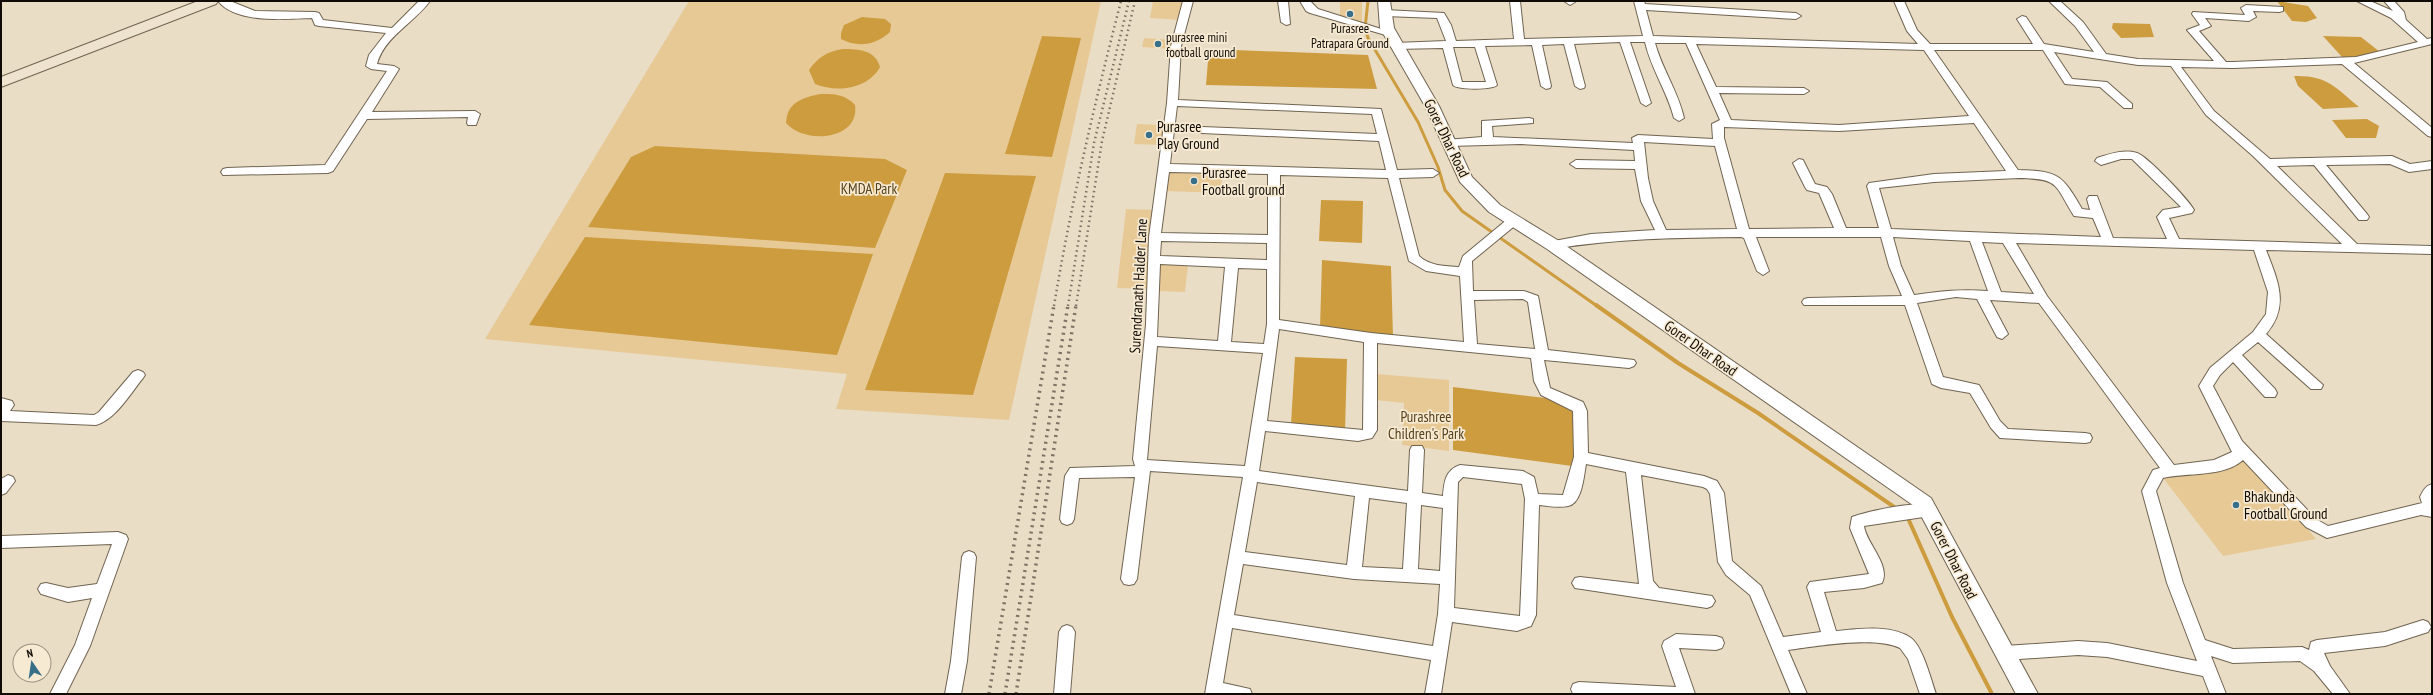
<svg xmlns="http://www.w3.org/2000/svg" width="2433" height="695" viewBox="0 0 2433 695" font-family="'PT Sans Narrow',sans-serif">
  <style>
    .green { fill: #e7c996 }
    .water { fill: #cd9c3f }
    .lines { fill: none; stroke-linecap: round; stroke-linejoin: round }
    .stream-far1 { stroke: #cd9c3f; stroke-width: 3 }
    .stream { stroke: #cd9c3f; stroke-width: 4 }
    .minor-casing { stroke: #706451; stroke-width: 2 }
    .tertiary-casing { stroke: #706451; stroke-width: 2 }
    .secondary-casing { stroke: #706451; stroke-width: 2 }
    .minor { fill: #fff; fill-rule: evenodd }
    .tertiary { fill: #fff; fill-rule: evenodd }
    .secondary { fill: #eee3ce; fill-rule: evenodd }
    .rail-far1 { stroke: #7c7364; stroke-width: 2.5; stroke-dasharray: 1.5 3.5; stroke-linecap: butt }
    .rail { stroke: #7c7364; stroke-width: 3.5; stroke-dasharray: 2 4.5; stroke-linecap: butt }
    .poi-dot { fill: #376f89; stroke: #f7ead3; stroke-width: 1.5 }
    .labels { text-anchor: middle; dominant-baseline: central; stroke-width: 3.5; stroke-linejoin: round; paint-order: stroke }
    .far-poi-label { font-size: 13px; fill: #100b05; stroke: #f7ead3 }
    .poi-label { font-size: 15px; fill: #100b05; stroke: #f7ead3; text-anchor: start }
    .street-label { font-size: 15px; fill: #100b05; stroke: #f7ead3 }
    .park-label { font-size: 15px; fill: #55411a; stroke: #f7ead3 }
  </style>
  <rect width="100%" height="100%" fill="#eaddc6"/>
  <g class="green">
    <path d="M689,1H1101L1009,420L836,409L847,374L485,339Z"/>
    <path d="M1153,1L1184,2L1180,20L1150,18Z"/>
    <path d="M1340,1H1362V23L1340,16Z"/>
    <path d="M1144,38L1174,40L1173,49L1142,47Z"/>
    <path d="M1137,124L1164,125L1160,145L1134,144Z"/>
    <path d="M1167,170L1222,171L1221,193L1165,191Z"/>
    <path d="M1126,209L1157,210L1151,289L1117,288Z"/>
    <path d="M1157,264L1188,265L1185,292L1157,291Z"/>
    <path d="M1376,374L1449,380V451L1402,445L1404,403L1375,400Z"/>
    <path d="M2240,457L2297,516L2316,539L2223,556L2163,478Z"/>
  </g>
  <g class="water">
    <path d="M2277,1L2308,6L2317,18L2306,22L2292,21Z"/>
    <path d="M862,17L885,19L891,24L890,32C876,45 858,48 841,39V33L844,25Z"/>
    <path d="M2113,23L2150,24L2154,37L2121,38L2112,28Z"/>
    <path d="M1042,36L1081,38L1052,157L1005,154Z"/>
    <path d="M2323,36L2361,37L2380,52L2352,58L2342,57Z"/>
    <path d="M843,49C859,49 875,50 880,67C868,89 837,93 815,84L809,70C817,58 828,51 843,49Z"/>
    <path d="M1209,49L1368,55L1377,89L1206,85Z"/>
    <path d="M2294,76C2327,75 2335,87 2359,107L2323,109L2298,86Z"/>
    <path d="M820,94C836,94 844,94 855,105C860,140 805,145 786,123C787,102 802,98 820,94Z"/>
    <path d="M2367,119L2379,126L2376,138H2346L2332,120Z"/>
    <path d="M655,146L885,159L907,170L875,248L588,227L631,157Z"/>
    <path d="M945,173L1036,176L973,395L865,390Z"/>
    <path d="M1321,200L1363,201L1362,243L1319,241Z"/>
    <path d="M585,237L873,254L837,355L529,325Z"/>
    <path d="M1322,260L1391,266L1393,337L1320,328Z"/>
    <path d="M1295,357L1347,359L1345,431L1291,424Z"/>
    <path d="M1453,387L1545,398L1575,408L1578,457L1572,466L1453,450Z"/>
  </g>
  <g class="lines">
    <path class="stream-far1" d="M1368,1L1365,28L1368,38L1418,122L1438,167L1445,190L1462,211L1597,306"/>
    <g class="stream">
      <path d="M1596,305L1678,363L1758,413L1897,509"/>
      <path d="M1907,516L1952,617L1992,694"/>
    </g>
    <defs>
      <g id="minor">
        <path d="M218,1H230L255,11L315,12L319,13L323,20L392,28L419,1H430C414,23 384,37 377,64L394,66L399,69L372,112L475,111L480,114L476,125H468L467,123L468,117L367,119L333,171L328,173L223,175L221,172L223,169L227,168L325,165L387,71L371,69L366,66L369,55L386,33L319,26L315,25L312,18C286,19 236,24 218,1Z"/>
        <path d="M1183,1H1193L1181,46L1178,100L1381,109L1397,170L1433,169L1439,173L1433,177L1399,178L1419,256C1429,266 1445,266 1459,267L1463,256L1509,218H1517L1519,221L1517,224L1472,261L1473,291H1524L1538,296L1548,350L1634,360L1636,363L1634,366L1629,368L1544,360L1550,388L1583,402L1587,411L1588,453L1704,476L1717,481L1724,493L1732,561L1761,586L1783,637L1821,632L1807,587L1810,582L1869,574L1850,528L1852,517C1869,511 1918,500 1935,506L1937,510L1935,514L1930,516L1864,526C1866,543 1891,565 1882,583L1864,588L1824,592L1836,631C1858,629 1892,624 1911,638C1923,647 1931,680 1936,694H1920L1908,659L1900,648C1875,636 1817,646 1788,650L1807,694H1791L1750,595L1726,575L1718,562L1710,494L1707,489L1703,487L1641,475L1653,581L1659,588L1712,596L1715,601L1712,606L1707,608L1575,588L1572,583L1575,578L1580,577L1639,584L1626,472L1586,464C1584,475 1582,504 1568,506C1559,508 1548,506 1539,505L1536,615L1531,626L1517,631L1452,622L1441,694H1425L1431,660L1232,628L1223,683L1250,689L1252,694H1205L1243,477L1150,471L1137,579L1134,584L1129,585L1124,584L1121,579L1135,477L1079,478L1074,519L1072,523L1067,525L1062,523L1060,519L1065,476L1070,468L1135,466L1133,459L1146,324L1149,237L1167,103L1171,46ZM1177,106L1372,114L1377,134L1202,127L1196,130L1202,133L1379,141L1386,170L1170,164ZM1169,172L1268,174V235L1161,233ZM1280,175L1388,178L1409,261L1426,271L1460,276L1464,342L1371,333L1279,320ZM1161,241L1267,243V260L1160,256ZM1160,264L1225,267L1218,341L1157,337ZM1238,268L1267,269V324L1264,344L1231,342ZM1523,299L1528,302L1535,349L1477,344L1474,300ZM1279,329L1364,342L1363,430L1267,421ZM1377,343L1531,358L1534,381L1541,395L1573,411L1574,457L1563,495L1538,494L1534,477L1523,471L1460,465C1445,470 1444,483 1443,496L1422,493L1424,450L1422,446H1412L1410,450L1408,491L1259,471L1265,431L1358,441L1372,438L1377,430ZM1157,346L1263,353L1245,466L1147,460ZM1463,477L1522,484L1525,499L1520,616L1454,608L1458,482ZM1257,482L1355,496L1347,565L1245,552ZM1369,498L1407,503L1403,569L1362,567ZM1421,505L1443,508L1440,571L1418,569ZM1243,564L1354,579L1440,584L1438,614L1433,646L1234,615Z"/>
        <path d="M1278,1H1288L1290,24L1286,25L1281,22Z"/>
        <path d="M1300,1H1310L1318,9L1394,33L1389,36L1310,13L1306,11Z"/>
        <path d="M1510,1H1520L1524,39L1643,36L1634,1H1644L1645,4L1796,13L1801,16L1796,19L1646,10L1653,36L1918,44L1907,31L1894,1H1904L1917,30L1930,44H2033L2017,19L2022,16L2026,17L2044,44L2094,52L2075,26L2049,1H2060L2083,22L2106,54L2138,59L2214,61L2187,30L2200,25L2192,14L2193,12L2245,15L2241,8L2246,5L2283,7V11L2279,12L2253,11L2256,17L2249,21L2205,18L2211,26L2199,31L2226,62H2233L2356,57L2418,42L2391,18L2357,1H2370L2393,11L2384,1H2394L2404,12L2406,20L2427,39L2432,38V44L2354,63L2432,128V137L2428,136L2342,64L2233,68L2181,67L2214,111L2270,159L2392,156L2410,164L2432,161V169L2409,172L2390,164L2326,165L2367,214L2369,217L2367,220H2359L2314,165L2277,166L2357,244L2432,246V254L2266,250C2278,281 2290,306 2266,334L2323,385L2321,389H2311L2258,342L2242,355L2275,389L2277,393L2275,397H2265L2233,362L2220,375L2213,386L2242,441L2316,519L2328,526L2422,503L2420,497C2423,491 2425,486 2432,484V517L2421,515L2327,538L2306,527L2243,460C2223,478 2187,472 2163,478L2156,491L2183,583L2205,640L2233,649L2302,647L2309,650L2311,642L2317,640L2385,632L2423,620L2428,622L2431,627L2428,632L2385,646L2324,653L2330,666L2350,694H2333L2314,671L2300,661L2233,663L2211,656L2226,694H2210L2203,676L2107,657L2078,655L2005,660L1999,658L1997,653L1999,648L2005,646L2078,641L2107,643L2197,661L2167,583L2142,491L2153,470L2160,468L2039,303L1990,300L2008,334L2002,339L1997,337L1977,299L1956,297L1917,303L1943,377L1979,385L2000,421L2008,429L2085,433L2090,434L2092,438L2090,442L2085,443L2000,438L1991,428L1970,393L1941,388L1932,384L1905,305H1804L1802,302L1804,299L1808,298L1902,296L1889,266L1881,237H1756L1769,271L1763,275L1757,271L1744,238L1741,237C1677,238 1616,238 1553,249L1549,248L1547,245L1549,242L1591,234L1655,230L1641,201L1635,169L1576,168L1570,164L1576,160L1635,161L1634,150L1521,144L1450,146L1446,144L1444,142L1446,140L1482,137V121L1529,118L1533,119V123L1492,126L1493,137L1633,143L1632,138L1638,135L1713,139L1712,124L1720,120L1686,43H1655C1662,69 1678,91 1684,118L1679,121L1674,118C1667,91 1651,69 1645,42H1630L1651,103L1646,106L1641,103L1620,42L1574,44L1585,86L1584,88L1580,89L1575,86L1564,44L1542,45L1551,86L1550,88L1546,89L1541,86L1532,45L1485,46L1497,85C1493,90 1457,90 1453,85L1443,48L1395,49L1390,46L1395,43L1446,41L1437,18L1385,16L1380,13L1385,10L1444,13L1451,25L1456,41L1514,39ZM1696,44L1924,50L1969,116L1839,125L1731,120L1719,93L1804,94L1809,91L1804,88L1716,87ZM1453,47H1475L1486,82H1462ZM1934,50H2043L2065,84L2100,87L2124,108H2132V104L2107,82L2072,79L2054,52L2138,65L2171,66L2206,115L2253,156L2342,244L2179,239L2169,218L2192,213L2194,210C2188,199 2147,156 2137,153C2123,149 2110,154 2097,158L2095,161L2101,165L2121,159H2132L2181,207L2163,210L2157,217L2167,239L2113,238L2097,196H2089L2087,199L2090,210L2082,209C2062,175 2059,171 2018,170ZM1974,123L2006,171L1934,174L1869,183L1867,186L1879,228H1846L1832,194L1827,187L1815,184L1803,160L1799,159L1793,163L1805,187L1807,190L1819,193L1834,228L1749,229L1724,138V127L1839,131ZM1644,142L1715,146L1737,229L1666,230L1653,201L1648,178ZM2019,178C2060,179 2054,184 2074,216L2093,218L2101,237L1891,229L1879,188L1934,182ZM1893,237L1970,241L1988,291C1961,289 1942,291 1914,295L1901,266ZM1982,242L2003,243L2034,294L2001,292ZM2016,243L2254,250L2268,292L2266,314L2253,332L2210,368L2199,386L2232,452L2214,460L2174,465L2047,296Z"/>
        <path d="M1564,1H1574L1575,2L1570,5Z"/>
        <path d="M138,370L143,372L145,375L143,378C130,394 116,419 96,425L1,421V398L12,401L14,405L10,411L94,415L99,412L133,372Z"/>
        <path d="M8,475L13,477L15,481L6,493L1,495V479Z"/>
        <path d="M118,532L126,535L128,539L90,646L66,694H50L75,645L92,598L68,602L41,594L38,589L41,584L46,583L68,588L97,584L112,544L1,548V536Z"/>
        <path d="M969,551L974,553L976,557L967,661L961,694H945L951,661L962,557L964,553Z"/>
        <path d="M1067,625L1072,627L1075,632L1070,694H1054L1059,632L1062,627Z"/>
        <path d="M1676,634L1716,636L1722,638L1724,643L1722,648L1716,650L1679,648L1695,694H1573L1571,689L1573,684L1579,682L1676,687L1662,646L1664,641Z"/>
      </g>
      <path id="tertiary" d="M1378,1H1390L1394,28L1439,106L1472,177L1500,205L1559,241L1931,498L2038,694H2016L1917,508L1547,249L1489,212L1460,182L1425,106L1380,28Z"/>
      <path id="secondary" d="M198,1H218L216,4L1,87V77Z"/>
    </defs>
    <use href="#minor" class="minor-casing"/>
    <use href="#tertiary" class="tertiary-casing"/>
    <use href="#secondary" class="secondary-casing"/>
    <use href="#minor" class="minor"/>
    <use href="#tertiary" class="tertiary"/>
    <use href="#secondary" class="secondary"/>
    <g class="rail-far1">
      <path d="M1054,306C1071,203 1095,102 1121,1"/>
      <path d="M1068,306L1094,143L1129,1"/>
      <path d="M1076,306L1102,141L1135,1"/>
    </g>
    <g class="rail">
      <path d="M989,694L1054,305"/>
      <path d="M1005,694L1068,305"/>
      <path d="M1016,694L1076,305"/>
    </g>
  </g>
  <g class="poi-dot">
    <circle cx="1350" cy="14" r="4"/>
    <circle cx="1158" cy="44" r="4"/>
    <circle cx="1149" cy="135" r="4"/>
    <circle cx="1194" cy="181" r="4"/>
    <circle cx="2236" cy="505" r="4"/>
  </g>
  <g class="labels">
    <g class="far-poi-label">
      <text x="1350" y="28">Purasree<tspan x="1350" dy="15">Patrapara Ground</tspan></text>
      <text x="1166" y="37" text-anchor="start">purasree mini<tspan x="1166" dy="15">football ground</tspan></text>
    </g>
    <g class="poi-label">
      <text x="1157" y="126">Purasree<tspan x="1157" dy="17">Play Ground</tspan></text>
      <text x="1202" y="172">Purasree<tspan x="1202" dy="17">Football ground</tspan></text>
      <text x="2244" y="496">Bhakunda<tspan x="2244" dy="17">Football Ground</tspan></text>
    </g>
    <g class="street-label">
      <text transform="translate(1447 138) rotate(64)">Gorer Dhar Road</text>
      <text transform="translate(1138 286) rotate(-87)">Surendranath Halder Lane</text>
      <text transform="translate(1701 348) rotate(35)">Gorer Dhar Road</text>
      <text transform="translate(1954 560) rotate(63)">Gorer Dhar Road</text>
    </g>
    <g class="park-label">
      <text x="869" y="188">KMDA Park</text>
      <text x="1426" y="416">Purashree<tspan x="1426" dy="17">Children's Park</tspan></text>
    </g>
  </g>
  <rect width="2433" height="695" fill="none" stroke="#100b05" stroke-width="4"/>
  <g transform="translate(32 663) rotate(347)"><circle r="19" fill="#f7ead3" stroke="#9b9181"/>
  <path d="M0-3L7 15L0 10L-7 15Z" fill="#376f89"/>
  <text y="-6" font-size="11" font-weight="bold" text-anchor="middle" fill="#100b05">N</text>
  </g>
</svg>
